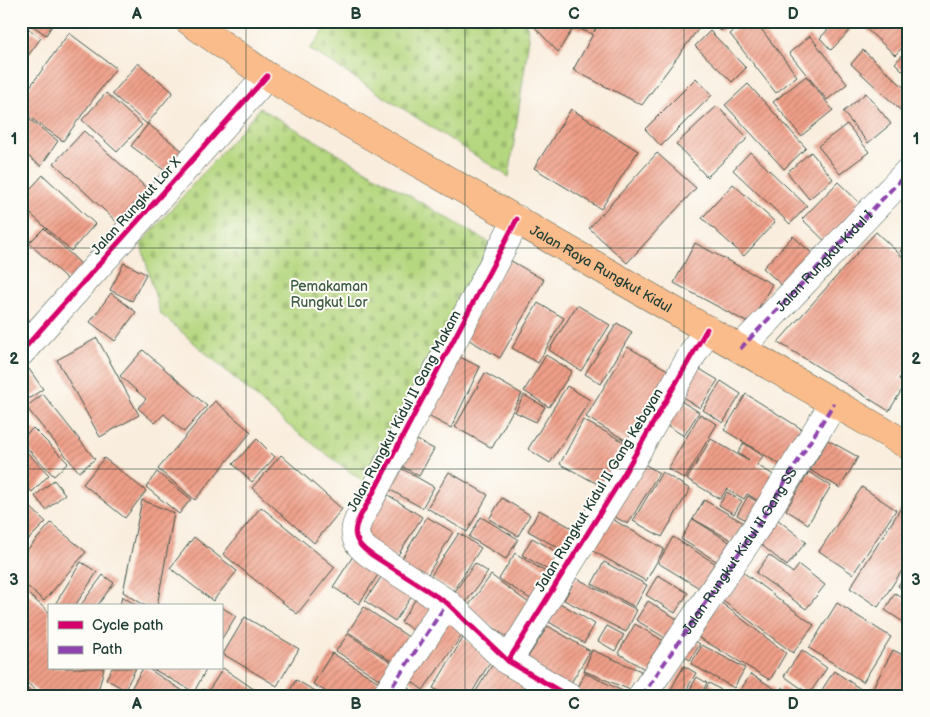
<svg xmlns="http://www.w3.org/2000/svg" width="930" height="717" viewBox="0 0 930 717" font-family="'Balsamiq Sans',sans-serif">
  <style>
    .cemetery { fill: url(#cemetery-stones); stroke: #6a8a5a }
    .building { fill: url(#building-hatch) }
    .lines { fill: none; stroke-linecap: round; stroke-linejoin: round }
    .minor-casing { stroke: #40574d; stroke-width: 29 }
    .major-casing { stroke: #40574d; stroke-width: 29 }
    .minor { stroke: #fff; stroke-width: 28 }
    .major { stroke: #fabc8b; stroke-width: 28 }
    .quiet { stroke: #8e44ad; stroke-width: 4; stroke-dasharray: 8 4; stroke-linecap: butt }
    .cycleway-casing { stroke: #fdfcf7; stroke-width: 8 }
    .cycleway { stroke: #d6006c; stroke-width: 5 }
    .grid { fill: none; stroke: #1f3d34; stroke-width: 1; stroke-opacity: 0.55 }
    .labels { text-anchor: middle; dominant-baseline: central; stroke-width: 4; stroke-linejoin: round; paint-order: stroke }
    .street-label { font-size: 14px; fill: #1f3d34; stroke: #fdfcf7 }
    .park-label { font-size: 14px; fill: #3d5c43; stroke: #fdfcf7 }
    .neatline { fill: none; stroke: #1f3d34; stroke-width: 2 }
    .grid-label { font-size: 16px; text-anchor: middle; font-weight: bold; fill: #1f3d34 }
  </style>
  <defs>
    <pattern id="cemetery-stones" width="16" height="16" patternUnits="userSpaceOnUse" patternTransform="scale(1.25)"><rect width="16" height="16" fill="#b5d77f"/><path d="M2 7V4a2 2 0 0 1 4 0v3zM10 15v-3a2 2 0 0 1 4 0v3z" fill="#9bb96e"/></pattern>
    <pattern id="building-hatch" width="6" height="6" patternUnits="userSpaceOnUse" patternTransform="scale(1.25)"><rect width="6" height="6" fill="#f09f88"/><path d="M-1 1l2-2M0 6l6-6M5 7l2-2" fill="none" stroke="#c28370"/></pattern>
  </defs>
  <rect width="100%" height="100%" fill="#fdfcf7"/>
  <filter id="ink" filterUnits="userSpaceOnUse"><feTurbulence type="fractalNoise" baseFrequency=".02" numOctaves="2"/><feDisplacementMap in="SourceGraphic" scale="10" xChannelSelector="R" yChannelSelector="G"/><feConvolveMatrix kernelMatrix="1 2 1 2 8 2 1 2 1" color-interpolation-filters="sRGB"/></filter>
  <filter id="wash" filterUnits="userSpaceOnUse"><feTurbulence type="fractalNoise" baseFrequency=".0096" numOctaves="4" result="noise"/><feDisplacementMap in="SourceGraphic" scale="20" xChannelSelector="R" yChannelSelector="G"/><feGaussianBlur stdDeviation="1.12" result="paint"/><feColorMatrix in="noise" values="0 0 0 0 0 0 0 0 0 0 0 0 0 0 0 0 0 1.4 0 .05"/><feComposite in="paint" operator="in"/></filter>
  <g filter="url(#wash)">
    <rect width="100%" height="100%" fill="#f9eddd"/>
    <g class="cemetery">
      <path d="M332,21H526L529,38L509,177L310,49Z"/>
      <path d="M260,108L490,243L373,489L288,425L160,313L141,244Z"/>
    </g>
    <g id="blocks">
      <g class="building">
        <path d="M26,21H55L46,35Z"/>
        <path d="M529,21H599L594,32L600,21H704L642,105L573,70L593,34L574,27L558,52Z"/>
        <path d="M708,21H728L721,31Z"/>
        <path d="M745,21H755L797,76L776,93L730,34Z"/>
        <path d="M836,21H859L831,50L820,38Z"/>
        <path d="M865,21H892L909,37V41L895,55L862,25Z"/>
        <path d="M21,23L41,38L21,65Z"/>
        <path d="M710,31L746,68L732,82L695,46Z"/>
        <path d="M69,33L116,68L63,141L21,111V99Z"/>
        <path d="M810,36L847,84L827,100L789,53Z"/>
        <path d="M909,48V73L907,75L895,63Z"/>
        <path d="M863,50L909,92V118L851,64Z"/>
        <path d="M138,63L173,92L147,124L112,94Z"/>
        <path d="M806,76L833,110L801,136L773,102Z"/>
        <path d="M696,78L712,95L661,146L645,129Z"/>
        <path d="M748,84L806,148L784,169L725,105Z"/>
        <path d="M106,93L142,125L117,152L82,120Z"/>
        <path d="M866,93L891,124L868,143L843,112Z"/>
        <path d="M717,106L748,138L707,177L676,144Z"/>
        <path d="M571,109L638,151L601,209L534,168Z"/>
        <path d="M21,113L58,141L41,166L21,151Z"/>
        <path d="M148,124L184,152L168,173L131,146Z"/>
        <path d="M847,124L869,152L840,174L818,146Z"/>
        <path d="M84,131L152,193L121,226L54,163Z"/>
        <path d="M750,152L807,206L790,224L733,170Z"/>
        <path d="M811,152L833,179L809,199L787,172Z"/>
        <path d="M657,153L696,188L627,263L589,228Z"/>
        <path d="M43,175L95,224L71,251L21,205V199Z"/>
        <path d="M838,182L865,208L829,245L802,219Z"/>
        <path d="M733,184L775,222L744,256L702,218Z"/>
        <path d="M44,228L83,266L69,281L29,243Z"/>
        <path d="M876,232L909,263V365L899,379L906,383L889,411L778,342Z"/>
        <path d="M793,236L816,257L787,290L763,268Z"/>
        <path d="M909,242V259L900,251Z"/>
        <path d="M695,243L772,284L750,324L674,283Z"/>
        <path d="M508,259L544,280L500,358L464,337Z"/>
        <path d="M124,263L146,274L132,301L110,290Z"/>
        <path d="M21,266L28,284L21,289Z"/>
        <path d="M111,293L136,312L115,341L90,322Z"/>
        <path d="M538,303L564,318L538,363L512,348Z"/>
        <path d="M577,305L610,325L581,371L549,350Z"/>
        <path d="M21,312L35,326L21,340Z"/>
        <path d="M617,323L632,332L601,384L585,374Z"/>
        <path d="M97,338L139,415L100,437L57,360Z"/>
        <path d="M628,347L678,376L637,447L586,417Z"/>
        <path d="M143,350L207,406L184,432L164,414L155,423L138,408L146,399L120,376Z"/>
        <path d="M456,355L480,367L451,428L428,416Z"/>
        <path d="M546,355L572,371L549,407L524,391Z"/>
        <path d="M698,368L718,380L700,408L681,396Z"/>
        <path d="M909,368V385L901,379Z"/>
        <path d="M29,369L43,389L21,404V375Z"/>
        <path d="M485,373L522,394L492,448L455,427Z"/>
        <path d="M721,381L741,394L723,423L703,410Z"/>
        <path d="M567,386L590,400L550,463L528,449Z"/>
        <path d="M43,394L95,459L79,472L26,407Z"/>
        <path d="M746,394L811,435L789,470L724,430Z"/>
        <path d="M524,395L545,407L536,422L515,412Z"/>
        <path d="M679,400L699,412L684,436L665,424Z"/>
        <path d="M215,401L251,432L195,500L158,469Z"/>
        <path d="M700,414L717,424L685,479L668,469Z"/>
        <path d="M583,420L634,447L611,491L560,464Z"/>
        <path d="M33,428L68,463L54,476L21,442V439Z"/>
        <path d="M413,438L434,449L419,476L398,464Z"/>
        <path d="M257,439L275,457L252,482L233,464Z"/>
        <path d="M711,439L749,461L738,453L744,443L763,456L757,465L782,480L767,506L747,494L744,499L727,489L720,499L687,479Z"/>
        <path d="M828,440L858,457L840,488L810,470Z"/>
        <path d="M21,446L49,475L32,492L21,480Z"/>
        <path d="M281,455L342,509L314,543L252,488Z"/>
        <path d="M104,458L146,491L125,518L83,484Z"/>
        <path d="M643,463L659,473L628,524L611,515Z"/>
        <path d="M399,467L434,487L422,508L387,488Z"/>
        <path d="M157,472L191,499L179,514L146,487Z"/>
        <path d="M449,472L488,495L467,532L427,508Z"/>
        <path d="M662,472L690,489L662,537L633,521Z"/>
        <path d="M809,472L831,486L808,524L786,510Z"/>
        <path d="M54,480L65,494L46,510L35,496Z"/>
        <path d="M862,487L896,510L853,574L819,551Z"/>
        <path d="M727,492L742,501L734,514L719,505Z"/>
        <path d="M385,493L422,517L393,563L356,541Z"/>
        <path d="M748,496L766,507L755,525L737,515Z"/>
        <path d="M21,498L46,522L21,547Z"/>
        <path d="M502,498L530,515L518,536L489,519Z"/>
        <path d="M142,500L174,513L157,606H146L123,592Z"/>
        <path d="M704,500L744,523L733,541L693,519Z"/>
        <path d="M261,507L335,567L297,614L223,554Z"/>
        <path d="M901,508L909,513V560L878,607L850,588Z"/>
        <path d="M539,510L574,529L562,550L528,531Z"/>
        <path d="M427,517L453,532L424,581L398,565Z"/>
        <path d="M481,517L518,539L506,559L469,537Z"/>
        <path d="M612,519L664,549L646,581L593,551Z"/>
        <path d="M693,519L739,548L727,568L681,539Z"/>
        <path d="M777,519L806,542L787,566L758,542Z"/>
        <path d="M51,523L86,552L44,601L21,581V557Z"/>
        <path d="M459,533L481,548L453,591L430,577Z"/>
        <path d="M194,537L237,571L213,601L170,568Z"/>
        <path d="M673,537L721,567L706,592L658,563Z"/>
        <path d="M532,538L570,559L560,577L522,555Z"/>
        <path d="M357,550L383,567L359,604L333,587Z"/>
        <path d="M515,553L557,579L540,605L499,579Z"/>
        <path d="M769,555L793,573L799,565L825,585L806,609L756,573Z"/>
        <path d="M81,562L97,572L75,606H54Z"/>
        <path d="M604,562L647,585L635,607L592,584Z"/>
        <path d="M475,563L488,572L463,606L451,597Z"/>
        <path d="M388,567L418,587L395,621L365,601Z"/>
        <path d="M740,570L814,625L793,653L719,598Z"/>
        <path d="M909,570V594L898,586Z"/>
        <path d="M103,575L114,583L97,606H80Z"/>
        <path d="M491,575L537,609L513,642L467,608Z"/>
        <path d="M658,575L688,593L675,613L646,595Z"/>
        <path d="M576,578L637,610L626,632L564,600Z"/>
        <path d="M21,588L49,612V668H104L97,696H43L21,678Z"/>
        <path d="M422,589L436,604L416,632L401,622Z"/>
        <path d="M895,593L909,602V626L885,610Z"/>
        <path d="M122,596L137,606H120Z"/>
        <path d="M648,601L682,622L670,641L636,620Z"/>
        <path d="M719,601L786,653L770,680L698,637Z"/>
        <path d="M560,603L595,624L584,643L549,622Z"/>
        <path d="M837,603L891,637L863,682L809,648Z"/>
        <path d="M221,607L236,616L221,640Z"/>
        <path d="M364,607L413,640L397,665L348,632Z"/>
        <path d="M446,615L466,630L423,690L403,675Z"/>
        <path d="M245,617L299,649L277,686L223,654Z"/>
        <path d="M635,624L669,644L651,673L618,653Z"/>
        <path d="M548,626L590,651L565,693L522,666Z"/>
        <path d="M607,626L624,635L615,651L598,641Z"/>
        <path d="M348,634L396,666L385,683L336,651Z"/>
        <path d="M687,636L700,644L690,660L678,653Z"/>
        <path d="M463,638L493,657L470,696H447L433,688Z"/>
        <path d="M702,645L745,668L734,688L691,664Z"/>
        <path d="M592,650L641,671L633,691L584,671Z"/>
        <path d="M802,650L827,668L809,694L784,676Z"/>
        <path d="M893,650L909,658V696H879L871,691Z"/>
        <path d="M332,653L382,684L375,696H333L313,684Z"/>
        <path d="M494,662L527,682L519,696H473Z"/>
        <path d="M684,666L696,673L683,696H667Z"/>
        <path d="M112,668H136L125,690L106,679Z"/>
        <path d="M143,668H147L191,696H135L129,692Z"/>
        <path d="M151,668H207L194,692Z"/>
        <path d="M223,668L264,696H218L209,690Z"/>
        <path d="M834,671L871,696H818Z"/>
        <path d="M585,673L633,696H574Z"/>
        <path d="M751,674L775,689L771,696H745L739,692Z"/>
        <path d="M697,677L707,683L700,696H686Z"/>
        <path d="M296,680L324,696H287Z"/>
        <path d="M21,683L36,696H21Z"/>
        <path d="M709,683L721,690L718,696H702Z"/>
        <path d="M402,684L420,696H394Z"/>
        <path d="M526,687L541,696H521Z"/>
        <path d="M782,687L797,696H777Z"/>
        <path d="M203,689L213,696H198Z"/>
        <path d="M120,690L130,696H116Z"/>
      </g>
    </g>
  </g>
  <g filter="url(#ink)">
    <use href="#blocks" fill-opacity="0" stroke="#40574d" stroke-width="1"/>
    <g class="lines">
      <defs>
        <g id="minor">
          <path d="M517,219L372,495C359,521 342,535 372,555L447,603L508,661L568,696"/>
          <path id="s1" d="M740,349L909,171"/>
          <path d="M21,352L267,76"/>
          <path d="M508,661L617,486L707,329"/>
          <path d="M386,696L447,603"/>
          <path id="s2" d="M642,696L762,519L834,403"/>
        </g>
        <g id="major">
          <path id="s3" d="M189,21L267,76L909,446"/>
        </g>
      </defs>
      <use href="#minor" class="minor-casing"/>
      <use href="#major" class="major-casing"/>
      <use href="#minor" class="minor"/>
      <use href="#major" class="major"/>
      <g class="quiet">
        <path d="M740,349L909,171"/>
        <path d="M386,696L447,603"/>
        <path d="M642,696L762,519L834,403"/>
      </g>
      <defs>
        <g id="cycleway">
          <path d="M517,219L372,495C359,521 342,535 372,555L447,603L508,661L568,696"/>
          <path d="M21,352L267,76"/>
          <path d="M508,661L617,486L707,329"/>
        </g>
      </defs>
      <use href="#cycleway" class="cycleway-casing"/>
      <use href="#cycleway" class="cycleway"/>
    </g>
  </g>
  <path class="grid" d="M246,21V696M465,21V696M684,21V696M21,248H909M21,469H909"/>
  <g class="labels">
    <g class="street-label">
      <text transform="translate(136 206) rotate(-48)">Jalan Rungkut Lor X</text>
      <text stroke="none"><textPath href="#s1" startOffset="122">Jalan Rungkut Kidul I</textPath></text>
      <text stroke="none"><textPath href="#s3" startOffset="481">Jalan Raya Rungkut Kidul</textPath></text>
      <text transform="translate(404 411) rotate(-62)">Jalan Rungkut Kidul II Gang Makam</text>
      <text transform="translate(599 490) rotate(-59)">Jalan Rungkut Kidul II Gang Kebayan</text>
      <text stroke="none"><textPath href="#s2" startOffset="175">Jalan Rungkut Kidul II Gang SS</textPath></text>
    </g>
    <g class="park-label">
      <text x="329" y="286">Pemakaman<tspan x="329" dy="16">Rungkut Lor</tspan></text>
    </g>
  </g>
  <rect width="930" height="717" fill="none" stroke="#fdfcf7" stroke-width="55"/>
  <rect x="48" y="604" width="175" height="65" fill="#fdfcf7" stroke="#a4b0a9"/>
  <rect x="58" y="621" width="25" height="8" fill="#d6006c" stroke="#a4b0a9"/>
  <text x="92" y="630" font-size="15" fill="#1f3d34">Cycle path</text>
  <rect x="58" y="646" width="25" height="8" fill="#8e44ad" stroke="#a4b0a9"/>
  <text x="92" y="654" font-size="15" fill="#1f3d34">Path</text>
  <rect x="28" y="28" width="874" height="662" class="neatline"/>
  <g class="grid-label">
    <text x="137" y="19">A</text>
    <text x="356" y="19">B</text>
    <text x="574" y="19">C</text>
    <text x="793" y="19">D</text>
    <text x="14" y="144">1</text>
    <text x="916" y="144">1</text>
    <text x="14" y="364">2</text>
    <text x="916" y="364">2</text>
    <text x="14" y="585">3</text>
    <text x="916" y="585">3</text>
    <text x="137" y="709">A</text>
    <text x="356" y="709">B</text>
    <text x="574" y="709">C</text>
    <text x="793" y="709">D</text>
  </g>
</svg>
